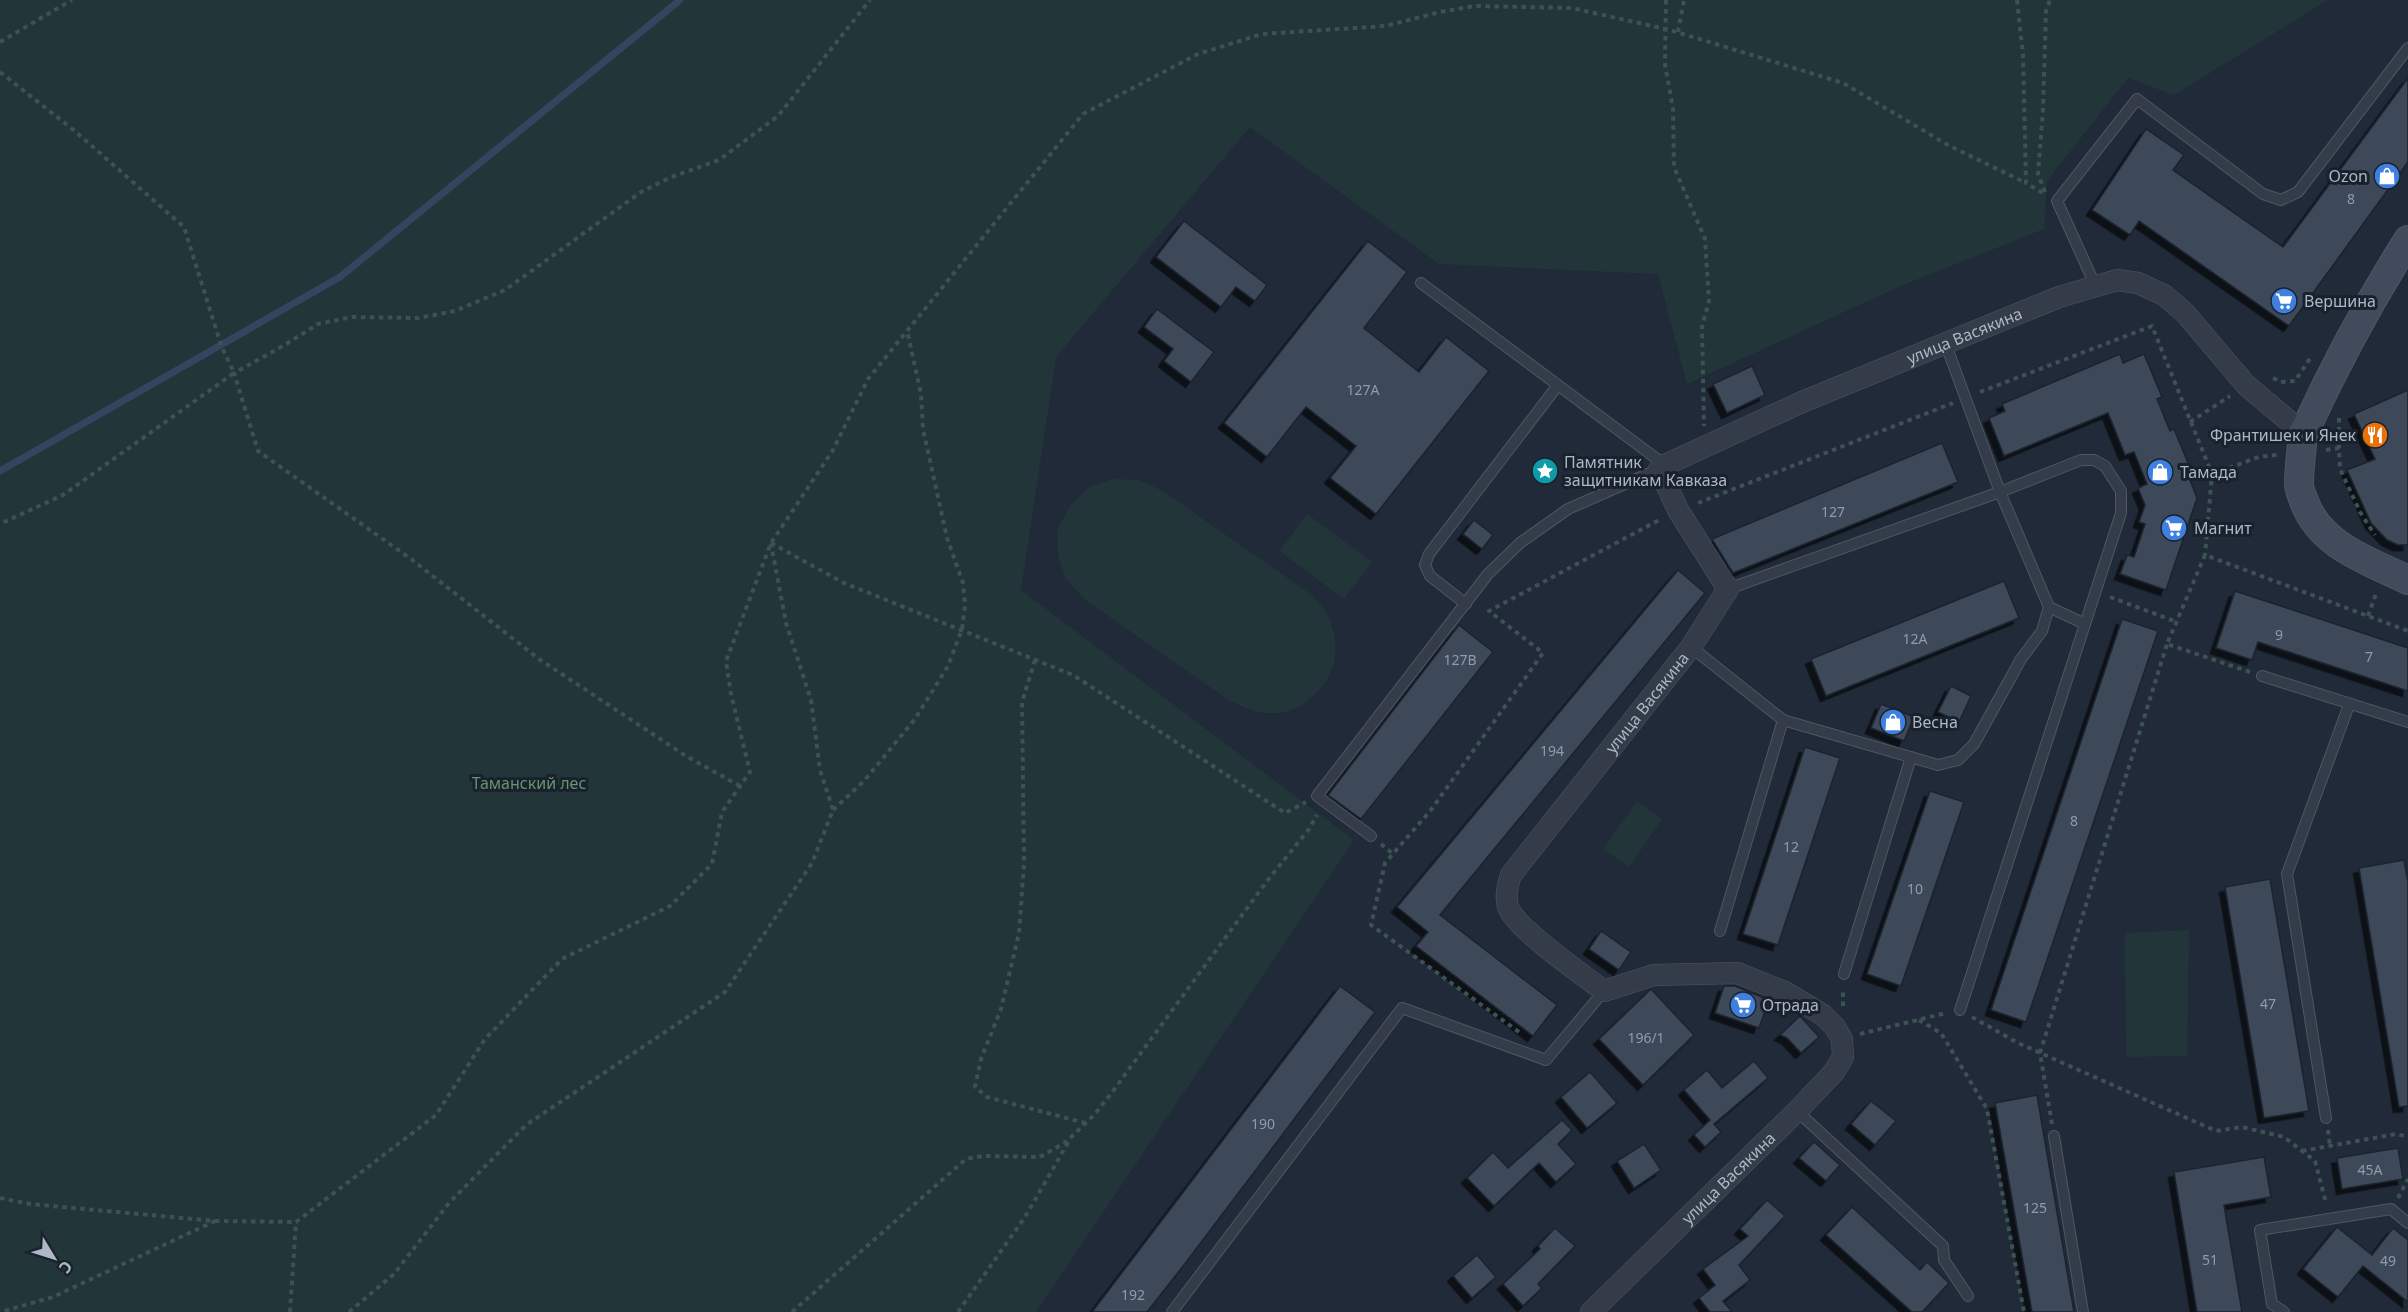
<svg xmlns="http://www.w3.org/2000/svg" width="2408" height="1312" viewBox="0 0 2408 1312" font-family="'Noto Sans',sans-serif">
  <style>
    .green { fill: #223639 }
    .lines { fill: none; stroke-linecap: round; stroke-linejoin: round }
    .stream { stroke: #334660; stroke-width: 7 }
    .building { fill: #3c4958; stroke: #1b232f; stroke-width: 1.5; filter: url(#shadow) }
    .lane-casing { stroke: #4e5763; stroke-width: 12 }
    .street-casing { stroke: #4e5763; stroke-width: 22 }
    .secondary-casing { stroke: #4e5763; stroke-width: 30 }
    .path { stroke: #3c5253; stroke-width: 4; stroke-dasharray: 4.5 4.5; stroke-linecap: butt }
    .lane { stroke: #333c48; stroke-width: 10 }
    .street { stroke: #333c48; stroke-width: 21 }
    .secondary { stroke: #414b5b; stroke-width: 28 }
    .labels { text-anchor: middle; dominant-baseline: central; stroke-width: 6; stroke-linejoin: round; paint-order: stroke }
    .number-label { font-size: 14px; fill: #919caa }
    .poi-label { font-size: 16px; fill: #adb7c5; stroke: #19212c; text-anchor: start }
    .street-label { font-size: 16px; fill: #adb7c5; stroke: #19212c }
    .park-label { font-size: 16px; fill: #65956f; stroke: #19212c }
  </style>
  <defs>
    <filter id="shadow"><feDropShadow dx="-5.5" dy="5.5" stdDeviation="0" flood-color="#0009"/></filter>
  </defs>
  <rect width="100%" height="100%" fill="#202a38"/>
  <g class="green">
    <path d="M0,0H2328L2174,95L2128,78L2047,181L2044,229L1903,285L1687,384L1658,274L1439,264L1250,127L1056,357L1021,590L1354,840L1036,1312H0Z"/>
    <path d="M1113,479L1139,480L1163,491L1309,593C1315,599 1323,606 1327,614C1334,628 1338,647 1334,663C1328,687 1303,710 1279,713C1261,715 1246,708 1230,701L1084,599L1066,579L1058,555L1057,530L1070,506L1089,487Z"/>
    <path d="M1307,514L1372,562L1344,599L1279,551Z"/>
    <path d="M1637,801L1662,819L1629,867L1603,849Z"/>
    <path d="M2189,930L2187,1056L2126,1057L2125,933Z"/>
  </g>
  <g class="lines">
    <path class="stream" d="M0,471L340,277L680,0"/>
  </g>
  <g class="building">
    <path d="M2408,78V162L2289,326L2139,221L2130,235L2092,210L2146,129L2184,155L2173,170L2283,247Z"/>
    <path d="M1184,221L1267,285L1255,301L1236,287L1221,307L1156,257Z"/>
    <path d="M1368,241L1407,272L1364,328L1419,372L1446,337L1489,371L1376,514L1330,478L1356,446L1306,407L1267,457L1224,423Z"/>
    <path d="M1157,309L1214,352L1191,382L1164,361L1173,349L1144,327Z"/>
    <path d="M2120,354L2123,363L2144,354L2162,397L2157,399L2170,431L2174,429L2191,470L2187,472L2197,498L2166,590L2120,574L2127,555L2134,557L2145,524L2139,522L2145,505L2138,488L2147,484L2134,452L2125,455L2108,413L2004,456L1989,418L2005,411L2002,404Z"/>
    <path d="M1752,366L1765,395L1727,413L1713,384Z"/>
    <path d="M2408,390V545H2398L2387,540L2371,523L2347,470L2375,459L2354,414Z"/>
    <path d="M1942,443L1958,482L1733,573L1712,539Z"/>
    <path d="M1474,520L1493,535L1482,549L1463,534Z"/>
    <path d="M1678,570L1705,593L1440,915L1557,1005L1533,1036L1416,946L1428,932L1397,907Z"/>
    <path d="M2004,581L2019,618L1826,696L1811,659Z"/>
    <path d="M2235,591L2408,648V691L2258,642L2252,660L2216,648Z"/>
    <path d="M2122,619L2158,631L2026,1022L1991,1010Z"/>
    <path d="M1459,625L1493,652L1361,819L1328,795Z"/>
    <path d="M1951,686L1971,696L1959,722L1938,712Z"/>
    <path d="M1881,704L1914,717L1904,741L1871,728Z"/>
    <path d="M1805,747L1840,758L1778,945L1743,934Z"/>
    <path d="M1930,791L1964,802L1901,986L1867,974Z"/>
    <path d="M2404,860L2408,882V1106L2399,1107L2359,868Z"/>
    <path d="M2270,879L2309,1111L2264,1118L2225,887Z"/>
    <path d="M1601,931L1631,952L1619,970L1589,949Z"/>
    <path d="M1340,986L1375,1012L1187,1261L1147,1312H1092Z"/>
    <path d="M1724,986H1735L1769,1000L1759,1028L1715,1013Z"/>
    <path d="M1651,989L1694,1035L1643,1085L1599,1039Z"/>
    <path d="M1800,1016L1819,1037L1801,1053L1787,1038L1780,1035Z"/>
    <path d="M1754,1061L1768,1078L1714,1124L1721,1132L1705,1147L1694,1135L1710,1120L1684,1090L1707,1070L1722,1088Z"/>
    <path d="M1590,1072L1617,1103L1587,1128L1561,1097Z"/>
    <path d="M2037,1095L2074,1312H2032L1995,1103Z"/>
    <path d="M1871,1101L1896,1121L1875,1145L1851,1124Z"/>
    <path d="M1562,1120L1572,1130L1558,1144L1576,1164L1556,1182L1539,1163L1494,1206L1467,1178L1493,1152L1508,1168Z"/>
    <path d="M1814,1142L1840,1165L1826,1181L1799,1158Z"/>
    <path d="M1644,1144L1661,1170L1634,1188L1617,1161Z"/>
    <path d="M2398,1148L2403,1179L2342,1189L2337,1158Z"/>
    <path d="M2264,1157L2271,1197L2224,1205L2242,1312H2197L2174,1172Z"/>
    <path d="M1767,1200L1785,1216L1739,1265L1750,1280L1723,1301L1732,1312H1710L1699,1298L1715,1285L1703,1269L1748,1236L1740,1229Z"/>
    <path d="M1852,1207L1920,1270L1927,1262L1949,1283L1922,1312H1912L1826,1235Z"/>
    <path d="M2337,1227L2372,1255L2393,1228L2408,1240V1302L2363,1266L2338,1297L2303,1269Z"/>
    <path d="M1555,1228L1575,1246L1538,1284L1542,1288L1523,1306L1503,1284L1540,1249L1538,1246Z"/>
    <path d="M1477,1255L1496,1277L1472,1298L1453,1276Z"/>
  </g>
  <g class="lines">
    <defs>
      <g id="lane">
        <path d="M1421,283L1665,465"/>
        <path d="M2096,287L2057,201L2137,99L2263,194L2281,200L2298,192L2408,48"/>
        <path d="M1728,589L2000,492L2081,460H2094L2105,466L2121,491V513L1960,1010"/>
        <path d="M1466,604L1430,576L1425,565L1429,554L1558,385"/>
        <path d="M2049,607L2085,624"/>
        <path d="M1691,647L1783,720"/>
        <path d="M2262,676L2408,722"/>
        <path d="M1371,836L1317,796L1488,574L1520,543L1568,509L1659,469"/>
        <path d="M1720,931L1783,720L1938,765L1958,760L1974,744L2021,659L2042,631L2049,607L2000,492L1946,345"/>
        <path d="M1844,974L1911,757"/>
        <path d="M1797,1111L1943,1246L1944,1260L1968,1296"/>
        <path d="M2326,1118L2287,874L2349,705"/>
        <path d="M2054,1136L2083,1312"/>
        <path d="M1172,1312L1402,1008L1546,1060L1604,991"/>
        <path d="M2284,1312L2272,1304L2260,1230L2391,1209L2408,1223"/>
      </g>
      <g id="street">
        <path id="s1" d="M1591,1312L1797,1111L1834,1072L1843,1057L1842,1039L1835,1027L1823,1015L1785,992L1737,973L1654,975L1604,991C1583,975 1516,929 1508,907C1505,896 1507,886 1511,875L1691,647L1728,589L1678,510L1659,469L1665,465L1802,402L2059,297L2117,280L2138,283L2164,295L2185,313L2246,385L2303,433"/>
      </g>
      <path id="secondary" d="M2408,240C2370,300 2336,363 2306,428L2303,433C2302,449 2299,467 2299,484C2299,489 2302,496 2304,501C2320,546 2369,561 2408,580"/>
    </defs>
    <use href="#lane" class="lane-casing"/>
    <use href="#street" class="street-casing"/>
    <use href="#secondary" class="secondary-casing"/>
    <g class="path">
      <path d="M1666,0L1665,64L1673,109L1674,167L1705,239L1709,301L1702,327L1704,426"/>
      <path d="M2017,0L2023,55L2026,183L2046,195"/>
      <path d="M1678,32L1684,0"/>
      <path d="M0,42L72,0"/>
      <path d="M0,72L76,132L184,227L221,345L234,373L63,495L0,524"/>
      <path d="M2045,192L2038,174L2043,110L2046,11L2050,0"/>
      <path d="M2273,378L2281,382L2295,381L2311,357"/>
      <path d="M1980,392L2152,326L2212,474L2205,555"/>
      <path d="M2339,418V448"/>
      <path d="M2190,422L2230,396"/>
      <path d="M2326,450L2339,448L2340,469L2360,512L2375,535"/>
      <path d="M2212,474L2259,457L2277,455"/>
      <path d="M1698,503L1953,403"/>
      <path d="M771,543L844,583L1073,675L1285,813L1306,802"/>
      <path d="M2110,597L2177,622"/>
      <path d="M2368,616L2377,591"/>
      <path d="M1035,660L1022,702L1024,864L1019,933L1001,1009L981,1059L975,1087L987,1097L1085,1123"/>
      <path d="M2250,672L2167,644L2205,555L2408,631"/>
      <path d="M740,786L686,756L539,659L411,559L258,451L234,373L283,346L318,324L352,317L418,318L455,311L505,290L641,192L669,178L719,160L778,116L870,0"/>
      <path d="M833,810L864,781L915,719L948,666L962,629L965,605L963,583L947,538L923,429L921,394L907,330"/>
      <path d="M1381,844L1393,854"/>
      <path d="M1843,1006V989"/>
      <path d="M1972,1017L2018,1043L2216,1131L2242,1127L2284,1137L2315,1161L2326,1203"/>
      <path d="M1919,1020L1941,1033L1987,1109L2024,1312"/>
      <path d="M1519,1032L1371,925L1385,863L1431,810L1543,653L1489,611L1661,519"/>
      <path d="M1860,1034L1946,1013"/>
      <path d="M2052,1124L2040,1053L2167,644"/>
      <path d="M2328,1130L2330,1146"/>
      <path d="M2302,1151L2396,1134L2408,1137"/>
      <path d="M0,1198L30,1204L215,1221L53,1297L1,1312"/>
      <path d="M2398,1198L2408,1179"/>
      <path d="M215,1221L296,1222L436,1115L485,1039L562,959L670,906L712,864L722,812L750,772L731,694L726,661L771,543L833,450L868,379L1083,114L1198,54L1262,34L1385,26L1440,12L1475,6L1572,8L1670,30L1843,83L1948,145L2026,183"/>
      <path d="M290,1312L296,1222"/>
      <path d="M349,1312L394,1274L449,1203L526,1125L725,992L812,863L833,810L820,770L811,700L786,623L771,544"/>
      <path d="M792,1312L966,1159L983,1156L1040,1157L1066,1142L1095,1114L1113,1091L1267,881L1309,829L1317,815"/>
      <path d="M958,1312L1025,1217L1069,1141"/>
    </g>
    <use href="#lane" class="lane"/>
    <use href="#street" class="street"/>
    <use href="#secondary" class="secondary"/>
  </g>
  <defs>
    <symbol id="shop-disc" viewBox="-11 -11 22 22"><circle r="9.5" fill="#3f7fe0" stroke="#19212c"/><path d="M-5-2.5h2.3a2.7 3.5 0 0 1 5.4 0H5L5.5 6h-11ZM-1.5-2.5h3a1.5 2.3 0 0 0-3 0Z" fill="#fff"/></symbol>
    <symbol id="supermarket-disc" viewBox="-11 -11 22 22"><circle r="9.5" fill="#3f7fe0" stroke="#19212c"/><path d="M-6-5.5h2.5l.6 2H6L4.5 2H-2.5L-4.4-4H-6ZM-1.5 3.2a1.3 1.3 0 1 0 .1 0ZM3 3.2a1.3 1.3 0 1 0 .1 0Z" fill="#fff"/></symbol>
    <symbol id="restaurant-disc" viewBox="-11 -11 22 22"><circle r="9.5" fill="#e8710a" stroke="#19212c"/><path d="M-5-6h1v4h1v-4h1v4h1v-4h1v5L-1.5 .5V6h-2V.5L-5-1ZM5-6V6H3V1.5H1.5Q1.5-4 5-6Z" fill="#fff"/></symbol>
    <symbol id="sight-disc" viewBox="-11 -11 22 22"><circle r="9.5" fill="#0f9aa8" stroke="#19212c"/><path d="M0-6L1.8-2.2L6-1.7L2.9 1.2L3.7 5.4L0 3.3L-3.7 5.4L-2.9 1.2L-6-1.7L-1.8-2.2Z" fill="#fff"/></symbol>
  </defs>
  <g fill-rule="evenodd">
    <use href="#shop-disc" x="2372" y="161" width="30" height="30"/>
    <use href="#supermarket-disc" x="2269" y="286" width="30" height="30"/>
    <use href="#restaurant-disc" x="2360" y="420" width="30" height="30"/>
    <use href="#sight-disc" x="1530" y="456" width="30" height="30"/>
    <use href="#shop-disc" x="2145" y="457" width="30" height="30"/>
    <use href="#supermarket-disc" x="2159" y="513" width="30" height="30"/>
    <use href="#shop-disc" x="1878" y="707" width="30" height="30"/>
    <use href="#supermarket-disc" x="1728" y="990" width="30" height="30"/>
  </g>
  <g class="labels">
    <g class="number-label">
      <text x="2351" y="198">8</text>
      <text x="1363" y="389">127А</text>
      <text x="1833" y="511">127</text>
      <text x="2279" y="634">9</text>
      <text x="1915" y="638">12А</text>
      <text x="2369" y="656">7</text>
      <text x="1460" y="659">127В</text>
      <text x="1552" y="750">194</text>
      <text x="2074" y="820">8</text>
      <text x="1791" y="846">12</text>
      <text x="1915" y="888">10</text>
      <text x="2268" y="1003">47</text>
      <text x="1646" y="1037">196/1</text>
      <text x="1263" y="1123">190</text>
      <text x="2370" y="1169">45А</text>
      <text x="2035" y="1207">125</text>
      <text x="2210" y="1259">51</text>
      <text x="2388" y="1260">49</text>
      <text x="1133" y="1294">192</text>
    </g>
    <g class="poi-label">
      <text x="2368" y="176" text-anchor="end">Ozon</text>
      <text x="2304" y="301">Вершина</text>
      <text x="2356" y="435" text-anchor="end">Франтишек и Янек</text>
      <text x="1564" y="462">Памятник<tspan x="1564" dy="18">защитникам Кавказа</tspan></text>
      <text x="2180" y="472">Тамада</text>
      <text x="2194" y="528">Магнит</text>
      <text x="1912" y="722">Весна</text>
      <text x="1762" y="1005">Отрада</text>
    </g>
    <g class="street-label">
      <text stroke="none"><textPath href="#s1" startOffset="1632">улица Васякина</textPath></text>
      <text stroke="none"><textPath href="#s1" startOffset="1020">улица Васякина</textPath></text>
      <text stroke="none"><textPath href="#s1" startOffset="192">улица Васякина</textPath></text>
    </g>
    <g class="park-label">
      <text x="529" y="783">Таманский лес</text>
    </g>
  </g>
  <g transform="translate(54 1258) rotate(128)" stroke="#19212c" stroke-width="4.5" paint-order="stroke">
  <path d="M0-4.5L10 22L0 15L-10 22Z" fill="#adb7c5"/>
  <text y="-9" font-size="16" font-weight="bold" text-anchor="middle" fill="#adb7c5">С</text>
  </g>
</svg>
